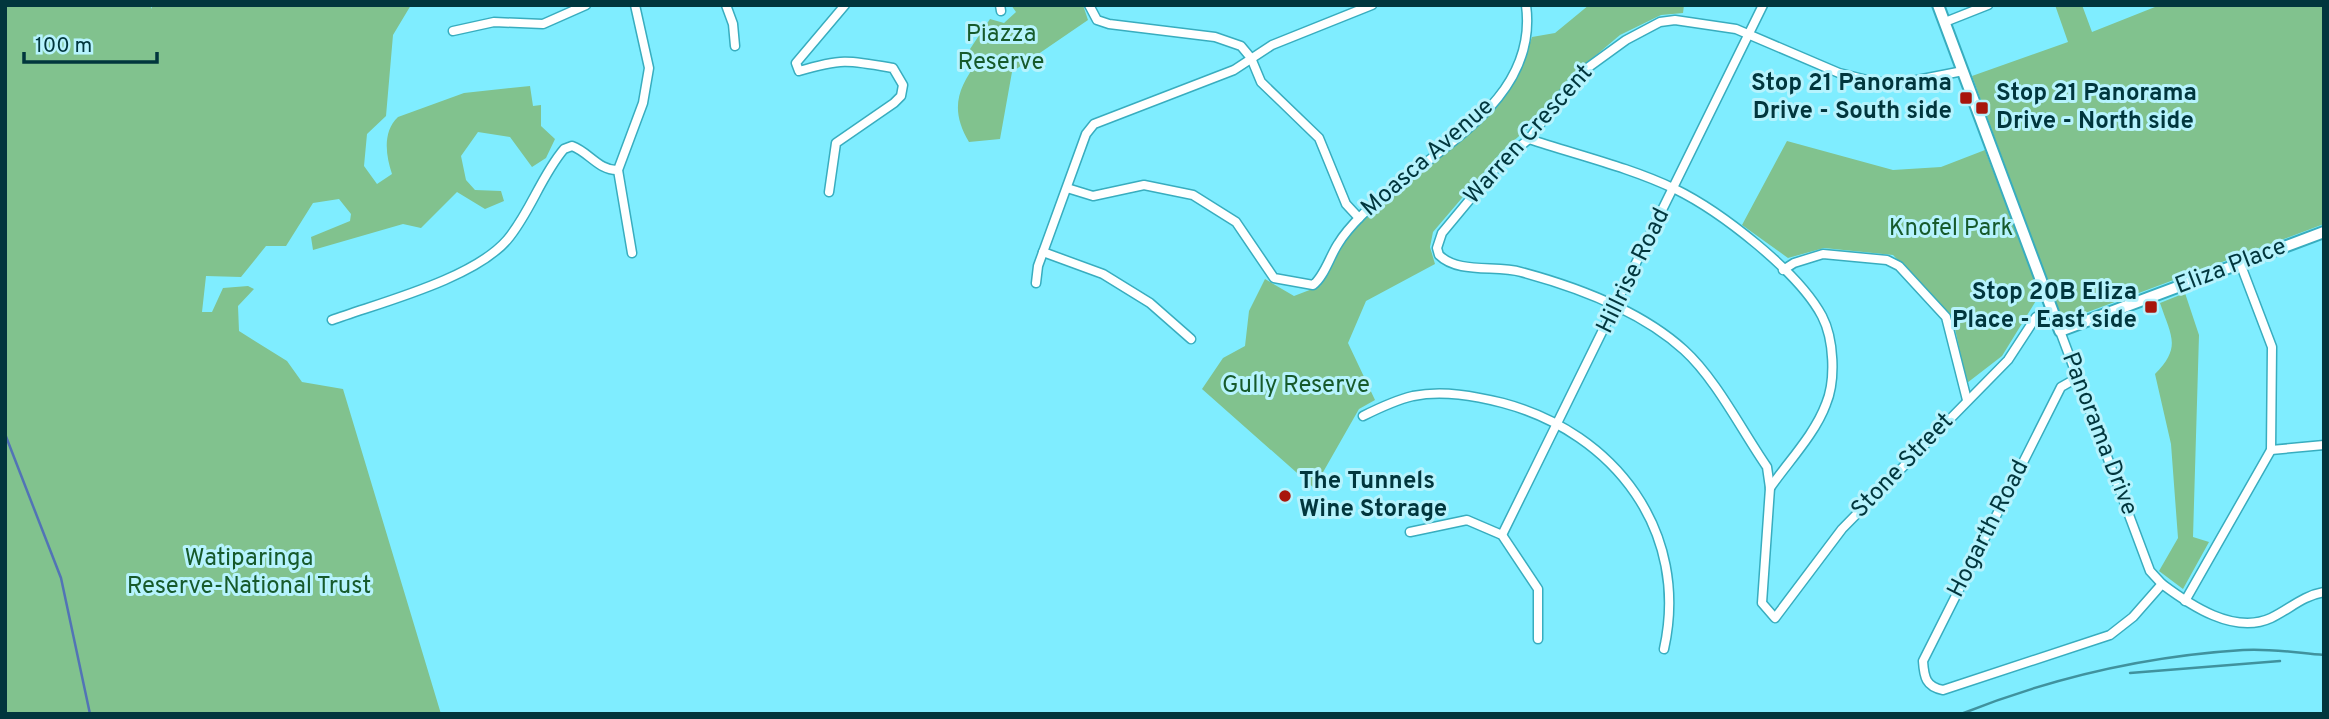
<svg xmlns="http://www.w3.org/2000/svg" width="2329" height="719" viewBox="0 0 2329 719" font-family="Overpass,sans-serif">
  <style>
    .green { fill: #81c28e }
    .lines { fill: none; stroke-linecap: round; stroke-linejoin: round }
    .stream { stroke: #5274b6; stroke-width: 2.5 }
    .street-casing { stroke: #38adbf; stroke-width: 11 }
    .secondary-casing { stroke: #38adbf; stroke-width: 14 }
    .street { stroke: #fff; stroke-width: 8 }
    .secondary { stroke: #fff; stroke-width: 10 }
    .rail { stroke: #40929e; stroke-width: 2.5 }
    .poi-dot { fill: #a8160c; stroke: #b6f3fd; stroke-width: 2.5 }
    .labels { text-anchor: middle; dominant-baseline: central; stroke-width: 6; stroke-linejoin: round; paint-order: stroke }
    .park-label { font-size: 24px; fill: #175a2b; stroke: #b6f3fd }
    .poi-label { font-size: 24px; font-weight: bold; fill: #01363d; stroke: #b6f3fd; text-anchor: end }
    .street-label { font-size: 24px; fill: #01363d; stroke: #b6f3fd }
  </style>
  <rect width="100%" height="100%" fill="#7fedff"/>
  <g class="green">
    <path d="M5,5H150L152,9V5H411L393,35L386,116L367,134L364,166L377,184L392,174C386,156 382,132 398,117L464,93L530,86L533,106L541,105V126L555,139L546,158L532,167L510,137L478,132L461,156L466,180L475,190L501,191L504,201L485,209L457,192L421,228L403,224L313,250L311,237L350,221L351,214L339,199L313,203L286,246H266L241,277L206,276L202,312H212L223,288L248,286L254,289L238,306L239,331L287,361L302,382L343,389L441,714H5Z"/>
    <path d="M1011,5H1083L1088,20L1012,72L1000,139L969,142C950,110 957,89 978,61L970,49L990,19L1004,23L1016,12Z"/>
    <path d="M1589,5H1684L1683,13L1661,15L1620,35L1568,79L1533,124L1502,151L1433,232L1430,247L1435,264L1366,301L1348,343L1375,400L1359,409L1314,488L1202,389L1223,358L1245,346L1249,311L1265,279L1294,296L1320,286L1343,241L1374,207L1494,110L1520,71L1532,37L1555,33Z"/>
    <path d="M2055,5H2082L2092,32L2160,5H2324V224L2069,319L2060,315L1972,76L2068,42Z"/>
    <path d="M1787,141L1893,170L1941,167L1985,150L2036,283L2037,299L2002,356L1967,383L1953,320L1893,255L1824,248L1788,258L1742,225Z"/>
    <path d="M2185,293L2199,335L2193,537L2209,542L2183,589L2159,571L2178,538L2171,444L2155,374C2182,347 2171,336 2160,303Z"/>
  </g>
  <g class="lines">
    <path class="stream" d="M5,434L61,578L90,714"/>
    <defs>
      <g id="street">
        <path d="M726,5L733,24L735,46"/>
        <path d="M1000,5L1001,11"/>
        <path d="M1089,5L1097,20L1109,24L1215,37L1241,46L1251,58L1261,82L1319,138L1346,204L1359,218"/>
        <path d="M1945,22L1988,5"/>
        <path d="M453,31L494,22L543,24L586,5"/>
        <path d="M1963,71L1907,82H1875L1839,73L1736,29L1675,20L1660,22L1626,40L1586,69L1566,90L1529,139L1501,162L1442,233L1437,248L1439,255C1458,274 1496,265 1521,272C1577,287 1640,310 1684,350C1716,379 1742,431 1767,467L1770,488L1762,603L1775,618L1842,529L2008,360L2036,317L2051,309"/>
        <path d="M1529,139C1577,155 1629,167 1675,189C1720,211 1798,271 1822,316C1834,339 1836,380 1826,404C1815,434 1788,462 1770,488"/>
        <path d="M1067,188L1093,196L1144,185L1193,195L1236,222L1274,278L1313,285C1324,277 1330,256 1338,244C1344,234 1353,224 1362,215C1422,154 1540,107 1526,5"/>
        <path d="M829,192L836,143L894,103L901,96L903,85L893,68C849,60 842,58 799,71L796,63L845,5"/>
        <path d="M1043,252L1103,274L1150,303L1191,339"/>
        <path d="M632,253L618,170L643,103L649,68L635,5"/>
        <path d="M1783,270L1794,263L1823,254L1887,260L1899,266L1946,317L1967,400"/>
        <path d="M1036,283L1038,266L1086,134L1094,124L1234,70L1272,45L1372,5"/>
        <path d="M332,320C382,302 473,279 507,240C530,213 541,176 564,149L572,146C589,152 599,171 618,170"/>
        <path d="M2060,331L2150,571L2162,584"/>
        <path d="M2077,378L2061,387L1923,661C1924,677 1926,687 1943,690L2110,635L2133,617L2162,584C2190,605 2234,635 2271,618C2290,609 2302,596 2324,592"/>
        <path d="M1363,416C1379,408 1396,400 1413,396C1443,390 1475,396 1503,403C1615,433 1690,532 1664,649"/>
        <path d="M2271,450L2324,445"/>
        <path d="M1410,532L1467,520L1502,535L1538,589V639"/>
        <path d="M1502,535L1763,5"/>
        <path d="M2185,601L2271,450L2272,347L2240,263"/>
      </g>
      <path id="secondary" d="M1938,5L2060,331L2324,232"/>
    </defs>
    <use href="#street" class="street-casing"/>
    <use href="#secondary" class="secondary-casing"/>
    <use href="#street" class="street"/>
    <use href="#secondary" class="secondary"/>
    <g class="rail">
      <path d="M2130,673L2280,661"/>
      <path d="M1961,714C2051,678 2147,656 2243,650C2269,648 2298,653 2324,655"/>
    </g>
  </g>
  <g class="poi-dot">
    <rect x="1959" y="91" width="14" height="14" rx="3.5"/>
    <rect x="1975" y="101" width="14" height="14" rx="3.5"/>
    <rect x="2144" y="300" width="14" height="14" rx="3.5"/>
    <circle cx="1285" cy="496" r="7"/>
  </g>
  <g class="labels">
    <g class="park-label">
      <text x="1001" y="35">Piazza<tspan x="1001" dy="28">Reserve</tspan></text>
      <text x="1951" y="229">Knofel Park</text>
      <text x="1296" y="386">Gully Reserve</text>
      <text x="249" y="559">Watiparinga<tspan x="249" dy="28">Reserve-National Trust</tspan></text>
    </g>
    <g class="poi-label">
      <text x="1952" y="84">Stop 21 Panorama<tspan x="1952" dy="28">Drive - South side</tspan></text>
      <text x="1996" y="94" text-anchor="start">Stop 21 Panorama<tspan x="1996" dy="28">Drive - North side</tspan></text>
      <text x="2137" y="293">Stop 20B Eliza<tspan x="2137" dy="28">Place - East side</tspan></text>
      <text x="1299" y="482" text-anchor="start">The Tunnels<tspan x="1299" dy="28">Wine Storage</tspan></text>
    </g>
    <g class="street-label">
      <text transform="translate(1529 135) rotate(-48)">Warren Crescent</text>
      <text transform="translate(1428 158) rotate(-41)">Moasca Avenue</text>
      <text transform="translate(2231 267) rotate(-21)">Eliza Place</text>
      <text transform="translate(1634 271) rotate(-64)">Hillrise Road</text>
      <text transform="translate(2099 434) rotate(69)">Panorama Drive</text>
      <text transform="translate(1903 466) rotate(-46)">Stone Street</text>
      <text transform="translate(1989 529) rotate(-63)">Hogarth Road</text>
    </g>
  </g>
  <rect width="2329" height="719" fill="none" stroke="#01363d" stroke-width="14"/>
  <path d="M24 52v10h133v-10" fill="none" stroke="#01363d" stroke-width="3.5"/>
  <text x="35" y="52" font-size="21" fill="#01363d" stroke="#b6f3fd" stroke-width="5" paint-order="stroke">100 m</text>
</svg>
